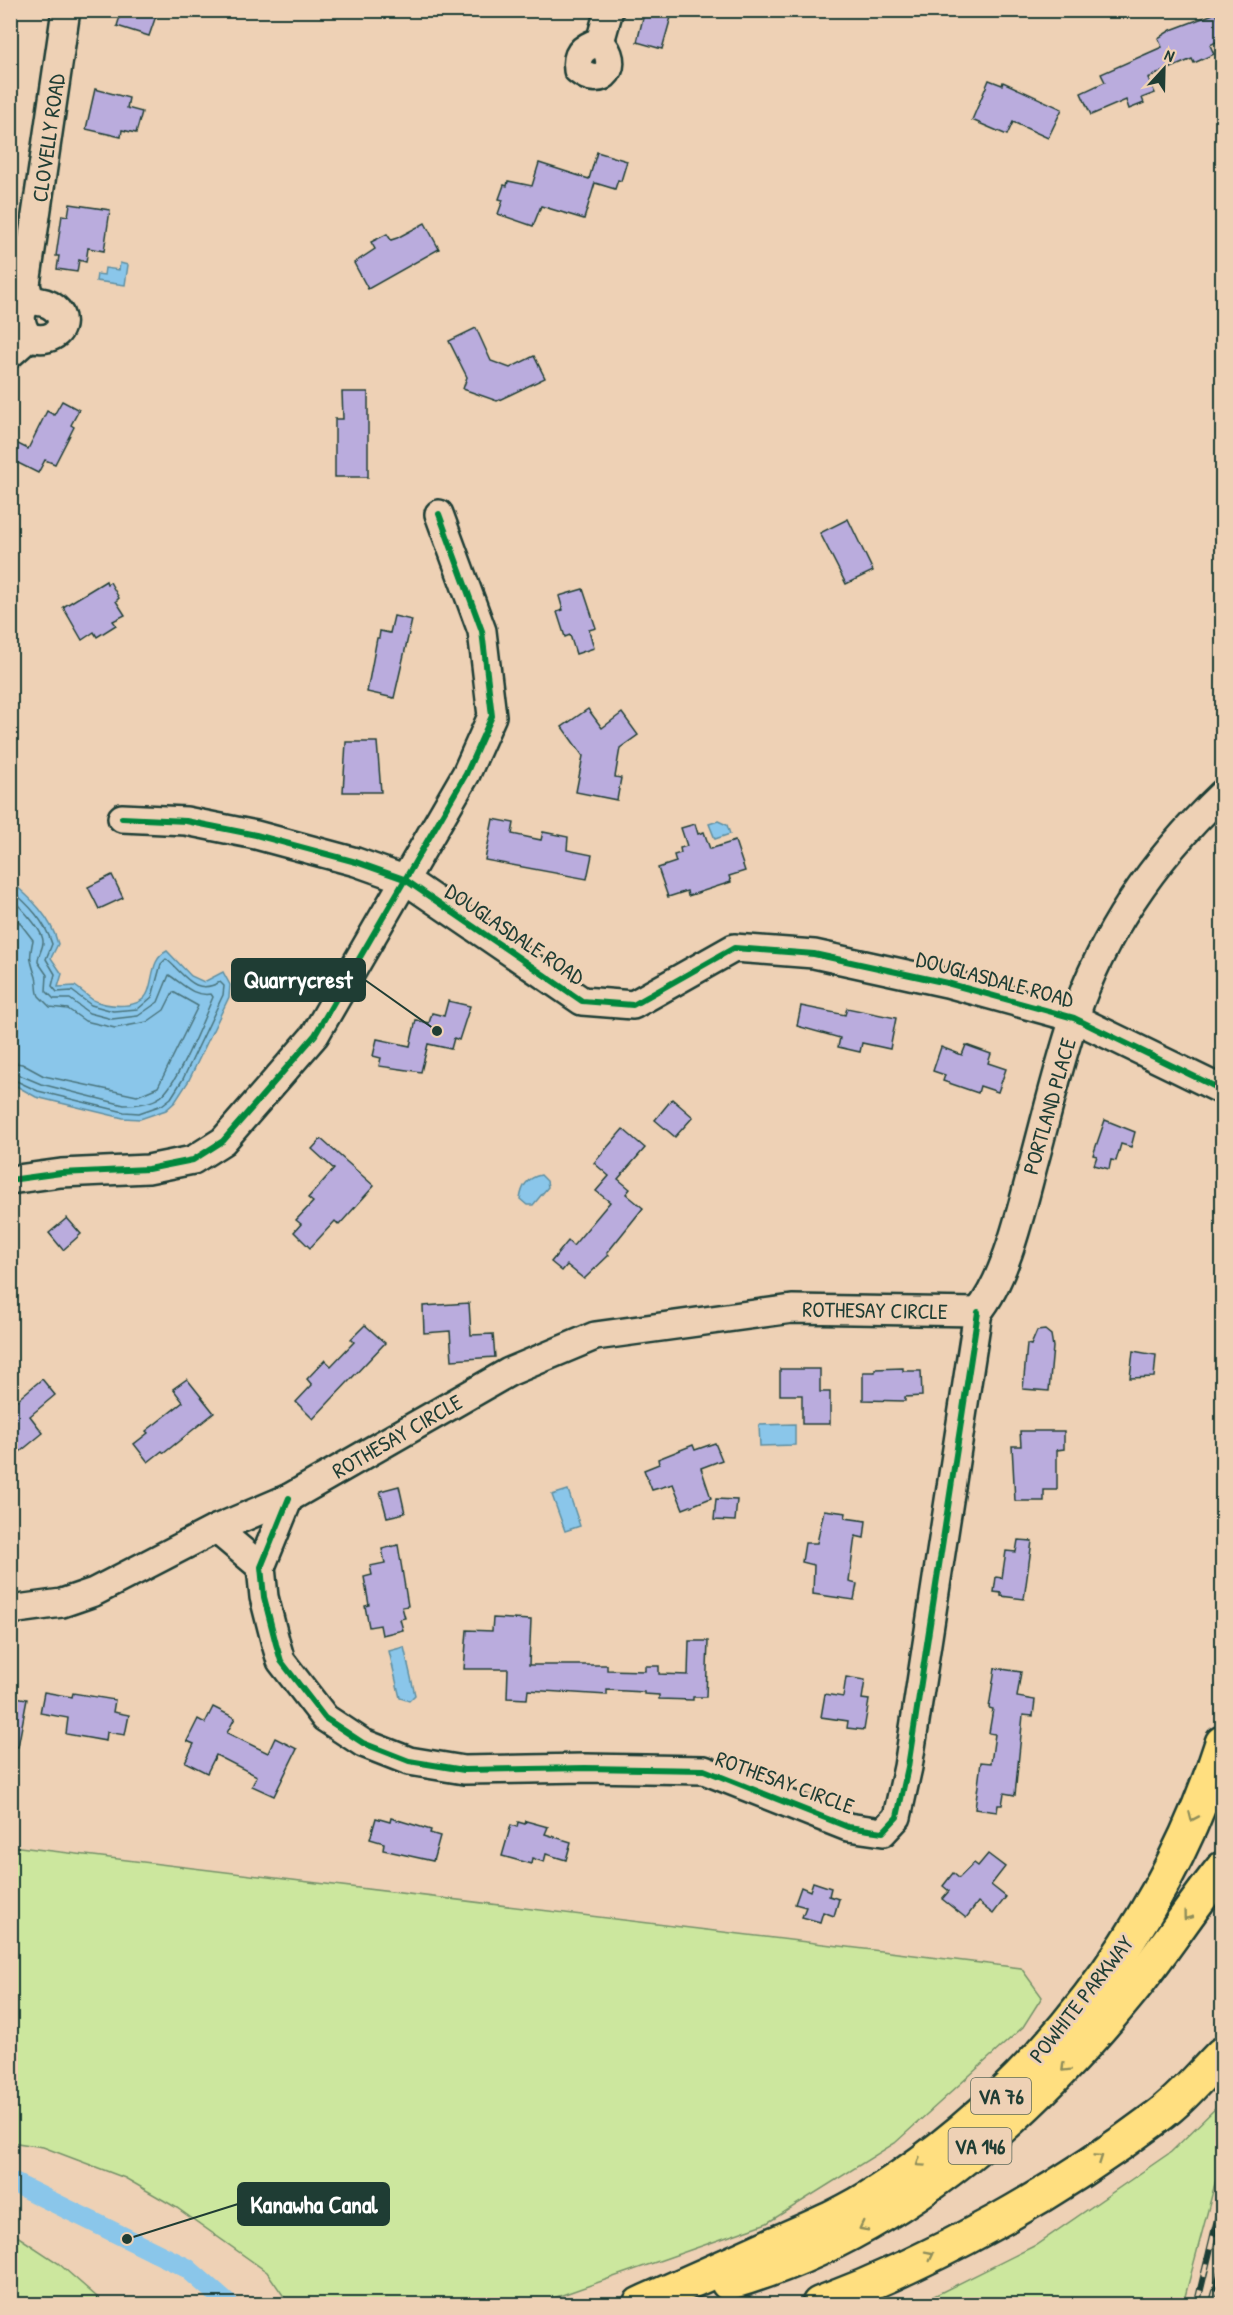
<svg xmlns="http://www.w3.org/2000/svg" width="1233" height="2315" viewBox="0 0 1233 2315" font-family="'Patrick Hand',sans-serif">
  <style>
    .green { fill: #cce79e; stroke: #769269; stroke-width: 1.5 }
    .water { fill: #8ac6ea; stroke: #5f8fa1; stroke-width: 1.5 }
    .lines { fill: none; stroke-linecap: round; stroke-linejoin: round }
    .shore { stroke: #4a747d; stroke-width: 1.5 }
    .canal { stroke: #8ac6ea; stroke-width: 20 }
    .building { fill: #baacdd; stroke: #1f3d34; stroke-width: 1.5 }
    .minor-casing { stroke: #1f3d34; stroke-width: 32 }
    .highway-casing { stroke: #1f3d34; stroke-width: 38 }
    .minor { stroke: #eed1b5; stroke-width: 27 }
    .highway { stroke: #ffdf80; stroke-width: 33 }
    .rail-casing { stroke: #1f3d34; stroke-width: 7 }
    .rail { stroke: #eed1b5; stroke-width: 4.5; stroke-dasharray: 14; stroke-linecap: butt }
    .cycleway-casing { stroke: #eed1b5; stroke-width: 10 }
    .cycleway { stroke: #00873e; stroke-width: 6 }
    .oneway { stroke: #8f8e5a }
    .labels { text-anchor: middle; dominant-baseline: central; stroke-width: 6; stroke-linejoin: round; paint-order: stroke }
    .shield { fill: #eed1b5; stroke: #5d695b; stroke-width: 1.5 }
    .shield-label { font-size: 21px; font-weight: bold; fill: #1f3d34 }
    .street-label { font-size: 22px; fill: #1f3d34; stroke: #eed1b5 }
    .leader { fill: none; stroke: #1f3d34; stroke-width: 2 }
    .callout-dot { fill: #1f3d34; stroke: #eed1b5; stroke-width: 2 }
    .callout { fill: #1f3d34; stroke: #1f3d34; stroke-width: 2 }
    .callout-label { font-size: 24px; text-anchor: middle; font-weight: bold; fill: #fff }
  </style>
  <rect width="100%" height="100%" fill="#eed1b5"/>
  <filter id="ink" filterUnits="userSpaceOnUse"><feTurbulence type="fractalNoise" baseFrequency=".0167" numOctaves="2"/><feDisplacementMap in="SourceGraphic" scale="12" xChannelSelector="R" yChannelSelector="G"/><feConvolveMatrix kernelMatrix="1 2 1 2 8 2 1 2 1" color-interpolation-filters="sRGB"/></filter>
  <g filter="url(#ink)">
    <g class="green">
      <path d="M11,1846L1021,1968L1042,1997L1023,2027L895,2143L767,2223L548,2300L527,2304H289L267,2272L177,2208L125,2178L43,2147L11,2142Z"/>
      <path d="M1222,2102L1221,2161L1183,2304H918L1036,2245L1171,2152Z"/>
      <path d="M11,2232L58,2263L105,2304H11Z"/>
    </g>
    <g class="water">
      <path d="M120,263L128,265L125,285L96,281L97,274L104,275L105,268L119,270Z"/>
      <path d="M718,821L727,825L730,834L715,839L709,824Z"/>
      <path d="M10,881C31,898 51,917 58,944L51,958L62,974L58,987L75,986C81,990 87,996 93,1000C108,1007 141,1010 148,992C154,977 151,959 167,951L191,976L204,982L223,972L230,985L229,997L188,1082L175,1102L166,1110L140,1119L123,1118L36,1097L11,1083Z"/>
      <path d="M541,1175L547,1181L548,1187L533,1205H527L520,1199C522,1186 527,1178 541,1175Z"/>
      <path d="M795,1424V1445L760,1446L759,1425Z"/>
      <path d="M568,1490L580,1526L565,1531L552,1495Z"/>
      <path d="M404,1647L415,1695L409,1701L400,1698L389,1651Z"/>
    </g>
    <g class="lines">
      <g class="shore">
        <path d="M10,889C28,904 45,921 52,944L46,959L55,974L52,986L57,992L72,991L91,1005L113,1011L138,1009L152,997L161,964L166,959C184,973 194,997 220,982L224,986L223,995L183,1079L171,1098L162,1105L139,1113L124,1112L38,1091L10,1078"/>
        <path d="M10,898C19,905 44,931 43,942C43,949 38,954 38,962L47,975L46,991L54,999H70L89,1013L112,1019L138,1016L158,1002L169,975C183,984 193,997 211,994L213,997C204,1018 177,1086 160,1097C150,1104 137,1105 124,1105L41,1084L10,1071"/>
        <path d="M10,910L33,940C29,959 30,959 36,977C38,983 36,990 39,996L50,1007L68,1009L85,1021L115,1028L147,1022L164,1010L173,992L198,1006L158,1087L137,1096L44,1076L22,1064L10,1062"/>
      </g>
      <path class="canal" d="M10,2181L187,2268L228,2304"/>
    </g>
    <g class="building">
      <path d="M122,10H158L149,36L117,26Z"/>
      <path d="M645,10H673L662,49L637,42Z"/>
      <path d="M1216,13L1222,28V39L1210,45L1214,54L1194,63L1192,59L1148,78L1155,93L1142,98L1144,103L1129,109L1126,100L1091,115L1081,93L1105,82L1101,74L1162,47L1158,38L1171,30Z"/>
      <path d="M989,80L1002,85L1003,82L1062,109L1048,138L1013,122L1007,135L972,120Z"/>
      <path d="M95,89L129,98L127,108L142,112L136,133L122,130L121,137L86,129Z"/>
      <path d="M597,152L627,161L621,181L618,180L615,189L595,183L584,219L541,206L533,226L498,214L503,200L499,199L504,185L507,186L508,181L532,186L539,163L589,179Z"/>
      <path d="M70,204L110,210L104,251L88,248L86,262L79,260L77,272L57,269L59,256H56L62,215L68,216Z"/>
      <path d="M425,223L439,249L368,289L354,263L375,249L371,242L387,234L391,240L397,238Z"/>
      <path d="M476,328L491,361L510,368L534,356L545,378L497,401L463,389L467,377L449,341Z"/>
      <path d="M342,392H368V477H335V419H343Z"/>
      <path d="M62,401L79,410L71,425L74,427L55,464L45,460L38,473L10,459V440L28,449L47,411L54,415Z"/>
      <path d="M848,519L873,571L846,584L820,533Z"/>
      <path d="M106,581L107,584L110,582L119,598L116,601L125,615L113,621L116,625L97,637L94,632L82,640L63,607Z"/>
      <path d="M583,589L596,628L589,630L594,648L576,654L570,635L565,637L557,612L563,610L559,596Z"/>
      <path d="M394,616L412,620L394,698L367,692L377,638H379L380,631L390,633Z"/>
      <path d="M588,709L602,728L622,713L638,735L620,748L615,777L621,778L617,800L576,792L583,756L562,727Z"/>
      <path d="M346,742H377L381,792H343Z"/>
      <path d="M493,819L514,823L512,834L541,840L543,832L568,837L567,850L592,855L587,879L485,860Z"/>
      <path d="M695,824L698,834L704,832L710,849L735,841L745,871L729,876L731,882L688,896L687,891L668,897L658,868L676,862L674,855L681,853L680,848L687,846L681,828Z"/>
      <path d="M112,875L123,898L99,909L88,887Z"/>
      <path d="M448,1001L470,1006L459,1040L454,1038L451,1049L428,1044L421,1072L379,1066L381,1058L373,1056L377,1039L410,1046L416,1020L429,1023L432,1013L444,1016Z"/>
      <path d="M801,1006L845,1015L847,1008L896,1018L890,1049L862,1043L860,1052L838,1047L840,1038L797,1026Z"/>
      <path d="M966,1045L991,1054L988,1063L1006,1069L998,1092L980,1086L978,1093L943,1081L945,1075L933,1071L941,1047L962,1055Z"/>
      <path d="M672,1099L693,1117L675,1137L655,1120Z"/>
      <path d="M1105,1120L1135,1132L1131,1147L1121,1144L1116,1161L1111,1160L1109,1169L1094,1165L1097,1156L1093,1155Z"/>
      <path d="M623,1129L645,1148L618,1179L630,1189L626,1194L643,1208L607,1253L609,1255L584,1279L567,1265L562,1271L551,1262L568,1241L573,1246L610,1202L596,1191L609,1176L594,1163Z"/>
      <path d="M321,1139L374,1186L339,1225L335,1221L310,1248L294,1232L301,1224L296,1220L313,1202L308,1198L334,1169L312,1149Z"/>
      <path d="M67,1218L81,1234L63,1250L49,1233Z"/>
      <path d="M469,1303L471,1335L493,1334L495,1357L452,1360L450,1331L424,1333L423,1306Z"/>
      <path d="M365,1325L385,1343L313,1419L296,1402L312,1385L307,1379L325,1360L331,1366L354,1342L351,1339Z"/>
      <path d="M1045,1330L1051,1335L1053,1347L1049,1391L1023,1389L1027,1344L1031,1345L1037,1331Z"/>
      <path d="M1133,1351L1156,1355L1154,1377L1130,1378Z"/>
      <path d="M903,1368V1371H921L922,1396L905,1397V1401L863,1400V1372H875V1369Z"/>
      <path d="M780,1369H820V1392H830V1424H802V1395H780Z"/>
      <path d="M42,1379L55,1395L30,1416L43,1433L10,1460V1406Z"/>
      <path d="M187,1379L214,1413L164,1453L162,1451L148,1462L134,1444L148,1433L146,1431L183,1402L173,1389Z"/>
      <path d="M1020,1431H1064V1449L1057,1450V1490H1044V1501H1015L1012,1446H1021Z"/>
      <path d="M715,1443L722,1460L701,1468L711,1498L683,1509L673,1484L652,1490L644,1470L659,1464L658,1459L693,1445L695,1450Z"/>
      <path d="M399,1486L405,1513L387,1517L380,1491Z"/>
      <path d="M716,1499L737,1500L735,1521L714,1520Z"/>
      <path d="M824,1510L846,1513L845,1518L866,1521L864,1538L855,1536L849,1582L857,1584L854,1600L813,1594L814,1565L802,1562L805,1543H817Z"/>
      <path d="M1018,1540L1032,1541L1024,1599L1001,1596V1593L994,1592L996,1577L1002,1578L1006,1551L1016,1552Z"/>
      <path d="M398,1545L408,1606L402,1607L405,1618L400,1619L403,1630L382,1635L380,1625L369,1627L365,1606L369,1605L364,1577L372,1575L370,1566L385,1563L382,1549Z"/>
      <path d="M493,1618L531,1620L529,1665H607V1670L645,1671V1666H659V1674L688,1675L689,1641H708L706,1697H693V1700L659,1699V1695L644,1694V1692L607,1690V1695L528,1690L527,1699L507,1698L508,1669H464L467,1630L492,1631Z"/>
      <path d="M995,1668L1021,1672L1017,1697L1035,1700L1033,1716L1023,1715L1015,1795L1004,1793L1002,1805H998L997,1812L975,1809L981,1762L991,1763L995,1734L989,1733L993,1709L989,1708Z"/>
      <path d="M846,1677L865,1680L862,1699L869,1700L864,1730L847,1728L848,1721L821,1717L825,1694L843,1697Z"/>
      <path d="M44,1692L72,1697L73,1693L115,1700L113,1712L129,1715L125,1735L107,1732L106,1741L66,1734L68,1718L40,1713Z"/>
      <path d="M10,1696L27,1699L18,1747H10Z"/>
      <path d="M213,1707L235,1718L227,1733L268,1753L275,1738L297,1749L274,1796L252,1786L257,1776L216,1755L207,1773L185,1762L194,1744L187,1741L198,1719L205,1723Z"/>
      <path d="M376,1818L390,1822L391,1818L431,1830L430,1833L440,1836L433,1861L383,1850L384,1843L370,1839Z"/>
      <path d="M526,1821L548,1827L545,1834L571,1842L566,1860L546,1854L544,1862L532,1858L531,1864L502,1856L511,1825L517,1827L518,1822L525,1824Z"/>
      <path d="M988,1854L1005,1867L991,1885L1006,1897L993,1914L978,1902L966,1918L942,1899L949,1891L943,1886L953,1873L959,1878L974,1863L978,1866Z"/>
      <path d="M813,1882L831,1888L829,1896L839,1899L834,1916L823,1912L820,1922L802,1917L806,1907L795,1904L801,1887L810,1891Z"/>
    </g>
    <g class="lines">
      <defs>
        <g id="minor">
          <path d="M600,42C622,64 603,91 578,70C575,52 585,46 600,42Z"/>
          <path d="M600,42L609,10"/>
          <path d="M29,337C20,326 17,311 30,301L26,284L66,10"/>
          <path d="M10,354L29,337C70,348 74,300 30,301"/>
          <path d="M122,818L186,821L256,835L356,862L404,879L582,1001L633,1005L734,948L814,954L947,983L1074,1018L1222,1090"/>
          <path d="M10,1180L61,1173L148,1169L193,1160L223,1141L315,1035L466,774L492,716L482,631L439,514"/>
          <path d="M978,1312C1008,1276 1023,1201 1036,1155C1048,1110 1059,1064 1074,1019C1103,932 1156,857 1222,794"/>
          <path d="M289,1498L261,1567L264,1597L276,1644L281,1661L325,1718L363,1743L409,1761L464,1770L585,1768L704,1770L848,1827L883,1832L897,1817L908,1767L978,1312"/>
          <path d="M216,1529L261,1567"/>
          <path d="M10,1610L62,1603L94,1592L216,1529L289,1498L509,1372L595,1336L792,1309L978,1312"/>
        </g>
        <g id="highway">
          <path d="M728,2283C890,2237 1022,2124 1127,1996C1161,1955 1189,1910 1222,1869"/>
          <path d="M640,2304C685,2284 731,2264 776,2243C810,2228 847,2213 878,2192C1039,2089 1164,1925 1222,1743"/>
          <path d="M819,2304C938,2259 1055,2194 1157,2117C1181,2100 1201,2075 1222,2054"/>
        </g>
      </defs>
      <use href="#minor" class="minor-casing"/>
      <use href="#highway" class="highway-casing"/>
      <use href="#minor" class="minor"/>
      <use href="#highway" class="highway"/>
      <defs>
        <g id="rail">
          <path d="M1197,2304L1222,2200"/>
          <path d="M1212,2304L1222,2268"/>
        </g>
      </defs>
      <use href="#rail" class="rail-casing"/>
      <use href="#rail" class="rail"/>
      <defs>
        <g id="cycleway">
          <path d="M122,818L186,821L256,835L356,862L404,879L582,1001L633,1005L734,948L814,954L947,983L1074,1018L1222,1090"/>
          <path d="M10,1180L61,1173L148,1169L193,1160L223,1141L315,1035L466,774L492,716L482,631L439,514"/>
          <path d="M289,1498L261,1567L264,1597L276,1644L281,1661L325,1718L363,1743L409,1761L464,1770L585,1768L704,1770L848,1827L883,1832L897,1817L908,1767L978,1312"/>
        </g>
      </defs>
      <use href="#cycleway" class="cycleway-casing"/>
      <use href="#cycleway" class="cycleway"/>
    </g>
    <defs><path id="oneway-chevron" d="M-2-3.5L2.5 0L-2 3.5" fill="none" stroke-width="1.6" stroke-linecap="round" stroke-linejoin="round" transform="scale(1.5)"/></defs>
    <g class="oneway">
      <use href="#oneway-chevron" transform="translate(1193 1817) rotate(114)"/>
      <use href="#oneway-chevron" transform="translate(1187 1916) rotate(127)"/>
      <use href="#oneway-chevron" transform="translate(1065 2068) rotate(135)"/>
      <use href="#oneway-chevron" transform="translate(1099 2158) rotate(-34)"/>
      <use href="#oneway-chevron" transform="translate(920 2163) rotate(145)"/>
      <use href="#oneway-chevron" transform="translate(863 2227) rotate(153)"/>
      <use href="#oneway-chevron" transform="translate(930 2255) rotate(-27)"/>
    </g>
  </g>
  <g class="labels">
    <g class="shield">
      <rect x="971" y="2078" width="60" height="36" rx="4.5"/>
      <rect x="948.5" y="2128" width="63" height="36" rx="4.5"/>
    </g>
    <g class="shield-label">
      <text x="1001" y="2096">VA 76</text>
      <text x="980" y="2146">VA 146</text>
    </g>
    <g class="street-label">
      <text transform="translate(48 138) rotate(-82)">CLOVELLY ROAD</text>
      <text transform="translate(515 934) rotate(34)">DOUGLASDALE ROAD</text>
      <text transform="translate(995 979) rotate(15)">DOUGLASDALE ROAD</text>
      <text transform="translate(1049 1106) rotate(-74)">PORTLAND PLACE</text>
      <text transform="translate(875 1310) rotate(1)">ROTHESAY CIRCLE</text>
      <text transform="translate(397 1436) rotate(-30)">ROTHESAY CIRCLE</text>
      <text transform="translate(785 1782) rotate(20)">ROTHESAY CIRCLE</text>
      <text transform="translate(1081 1999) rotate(-52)">POWHITE PARKWAY</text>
    </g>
  </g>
  <path class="leader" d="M437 1031L365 980M127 2239L238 2204"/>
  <g class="callout-dot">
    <circle cx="437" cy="1031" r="6"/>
    <circle cx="127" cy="2239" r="6"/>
  </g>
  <g class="callout">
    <rect x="232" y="959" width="133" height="42" rx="6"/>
    <rect x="238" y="2183" width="151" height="42" rx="6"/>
  </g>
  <g class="callout-label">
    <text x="298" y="988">Quarrycrest</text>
    <text x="314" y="2213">Kanawha Canal</text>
  </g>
  <rect width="1233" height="2315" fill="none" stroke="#eed1b5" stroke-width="36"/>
  <rect x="18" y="18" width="1197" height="2279" fill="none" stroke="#1f3d34" stroke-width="2" filter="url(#ink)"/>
  <g transform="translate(1164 69) rotate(22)" stroke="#eed1b5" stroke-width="4.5" paint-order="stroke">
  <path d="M0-4.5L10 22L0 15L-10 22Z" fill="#1f3d34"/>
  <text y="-9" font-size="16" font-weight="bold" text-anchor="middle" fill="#1f3d34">N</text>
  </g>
</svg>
